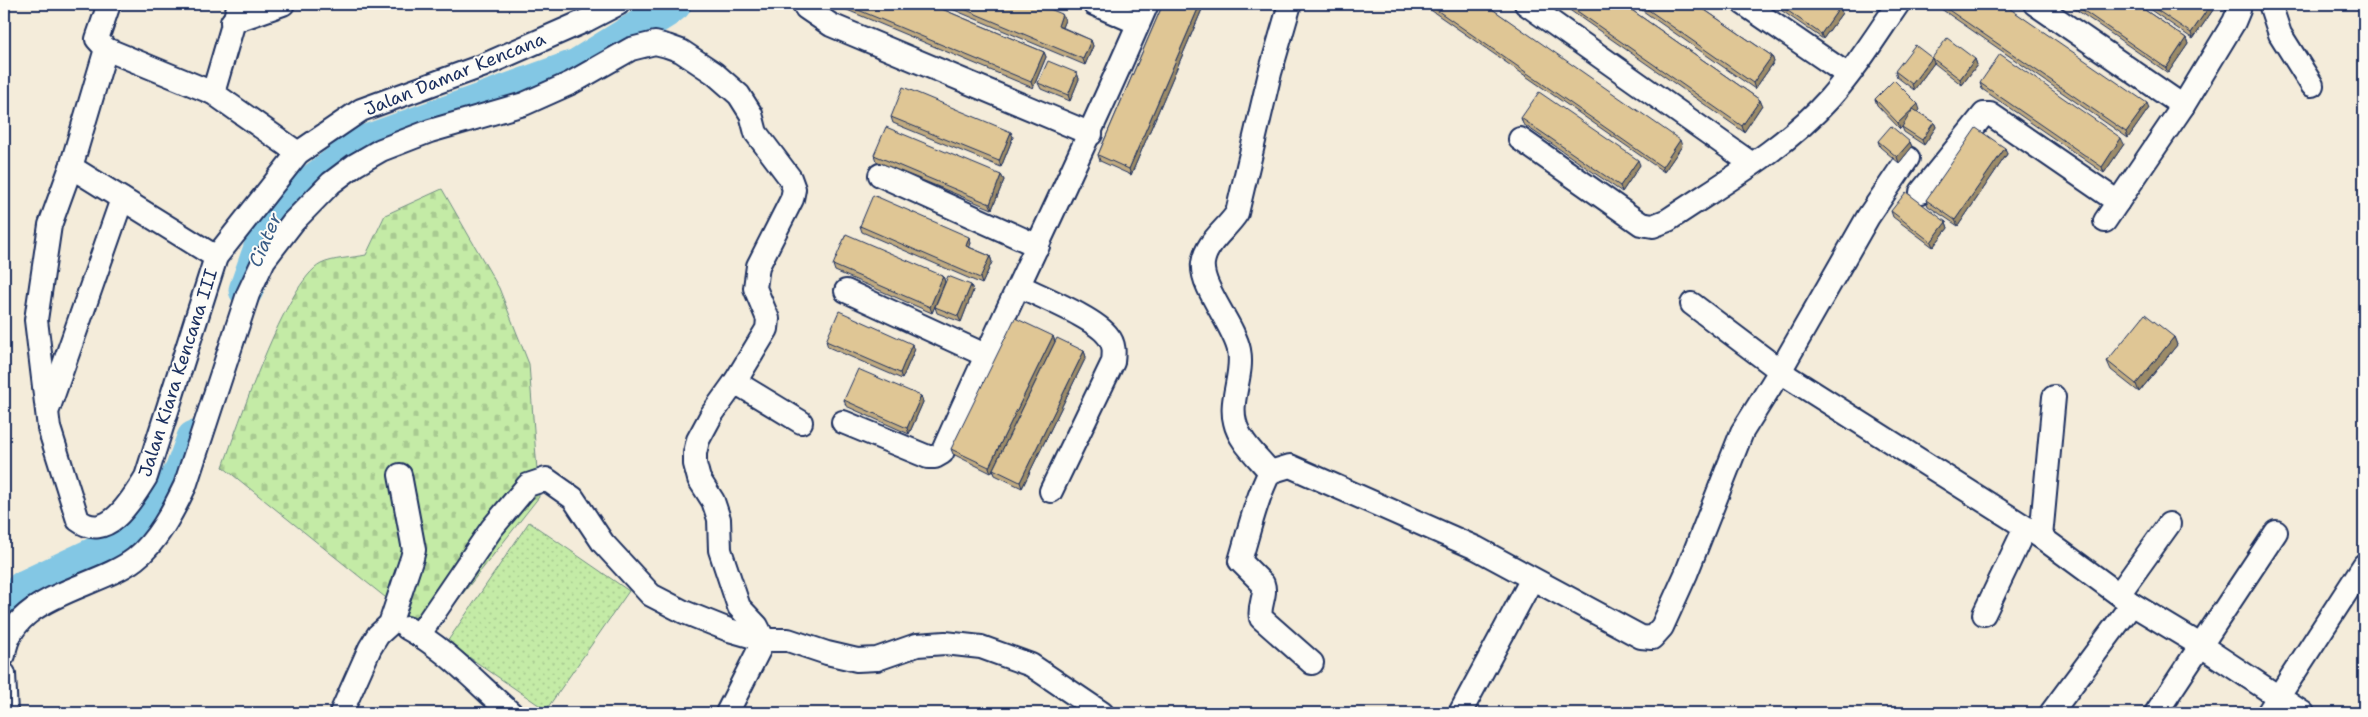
<svg xmlns="http://www.w3.org/2000/svg" width="2368" height="717" viewBox="0 0 2368 717" font-family="'Shantell Sans',sans-serif">
  <style>
    .grass { fill: url(#grass-dots); stroke: #708d82 }
    .cemetery { fill: url(#cemetery-stones); stroke: #708d82 }
    .lines { fill: none; stroke-linecap: round; stroke-linejoin: round }
    .river { stroke: #83c7e4; stroke-width: 35 }
    .street-casing { stroke: #1b2f5e; stroke-width: 26 }
    .street { stroke: #fdfcf7; stroke-width: 22 }
    .wall { fill: #c0aa80; stroke: #1b2f5e }
    .shaded-wall { fill: #9c8b68; stroke: #1b2f5e }
    .building { fill: #dfc695; stroke: #1b2f5e }
    .labels { text-anchor: middle; dominant-baseline: central; stroke-width: 4; stroke-linejoin: round; paint-order: stroke }
    .street-label { font-size: 18px; fill: #1b2f5e; stroke: #fdfcf7 }
    .water-label { font-size: 19px; font-style: italic; fill: #3a5d86; stroke: #fdfcf7 }
  </style>
  <defs>
    <pattern id="grass-dots" width="8" height="8" patternUnits="userSpaceOnUse" patternTransform="scale(1.25)"><rect width="8" height="8" fill="#c4eba6"/><path d="M2 2h.1M6 6h.1" fill="none" stroke="#a8ca91" stroke-width="1.8" stroke-linecap="round"/></pattern>
    <pattern id="cemetery-stones" width="16" height="16" patternUnits="userSpaceOnUse" patternTransform="scale(1.25)"><rect width="16" height="16" fill="#c4eba6"/><path d="M2 7V4a2 2 0 0 1 4 0v3zM10 15v-3a2 2 0 0 1 4 0v3z" fill="#a8ca91"/></pattern>
  </defs>
  <rect width="100%" height="100%" fill="#f4ecda"/>
  <filter id="ink" filterUnits="userSpaceOnUse"><feTurbulence type="fractalNoise" baseFrequency=".02" numOctaves="2"/><feDisplacementMap in="SourceGraphic" scale="10" xChannelSelector="R" yChannelSelector="G"/><feConvolveMatrix kernelMatrix="1 2 1 2 8 2 1 2 1" color-interpolation-filters="sRGB"/></filter>
  <g filter="url(#ink)">
    <path class="grass" d="M529,522L629,591L546,710L447,642Z"/>
    <path class="cemetery" d="M442,189L499,288L529,364L539,497L431,634L223,467C237,428 286,281 321,264C333,258 352,258 366,255L385,215Z"/>
    <g class="lines">
      <g class="river">
        <path d="M246,290L274,211L364,143L577,66L665,11L674,4"/>
        <path d="M4,619L23,588L123,541L152,515L182,471L194,438"/>
      </g>
      <defs>
        <g id="street">
          <path d="M109,4L97,39L106,49L71,167L50,225L36,320L49,428L78,520C108,543 132,499 146,477L216,257L298,153L361,110L482,66L587,20L618,4"/>
          <path d="M804,4L806,8L831,25L1091,134"/>
          <path d="M1094,4L1138,23"/>
          <path d="M1526,4L1752,164"/>
          <path d="M1744,4L1848,75"/>
          <path d="M2035,4L2183,106"/>
          <path d="M2270,4L2280,34L2312,85"/>
          <path d="M232,22L283,4"/>
          <path d="M106,49L213,93L298,153"/>
          <path d="M213,93L239,4"/>
          <path d="M1520,139L1641,224L1653,226L1668,220C1723,183 1784,149 1829,99C1855,70 1876,36 1898,4"/>
          <path d="M71,167L216,257"/>
          <path d="M880,175L1038,246"/>
          <path d="M1921,192L1984,114H1990L2118,202"/>
          <path d="M2105,221L2183,106L2234,22L2239,10L2238,4"/>
          <path d="M1020,286C1041,297 1095,318 1108,336C1115,344 1114,353 1113,362L1051,491"/>
          <path d="M846,291L985,355"/>
          <path d="M1692,304L1790,378L2041,537L2132,604L2200,645L2303,713"/>
          <path d="M735,382L801,422"/>
          <path d="M49,407L122,199"/>
          <path d="M843,422L928,457H935L942,453C1009,302 1082,155 1147,4"/>
          <path d="M1270,472C1258,457 1239,441 1235,422C1229,399 1244,374 1239,350C1234,325 1200,287 1203,263C1206,242 1226,230 1237,213L1270,73L1290,4"/>
          <path d="M2041,537L2054,397"/>
          <path d="M2119,594L2169,524"/>
          <path d="M1984,614L2025,528"/>
          <path d="M407,628C448,650 477,684 511,713"/>
          <path d="M419,635L492,528L528,485L546,479L573,498L603,543L651,595L684,612L729,630L764,640H788L827,653L857,660L877,659L917,645L945,643L981,647L1031,665L1102,713"/>
          <path d="M4,655C11,595 96,589 135,559C157,542 173,511 185,486L248,294L264,260L293,222L331,183L355,165L381,150L430,131L524,104L571,83L631,49L655,43L667,46L681,51L714,73L739,95L751,114L756,133L790,178L794,189L792,199L758,266L755,288L768,319L767,329L735,382L712,414L698,440L695,453V464L699,479L713,501L719,519L720,550L739,607L757,626L764,640L727,713"/>
          <path d="M1312,663L1261,618C1258,606 1267,595 1263,584L1240,561C1249,531 1256,499 1270,472L1290,466L1476,548L1641,637L1652,638L1662,627L1686,574L1742,432L1780,371L1868,217L1908,158"/>
          <path d="M4,674L6,713"/>
          <path d="M341,713L370,648L378,635L390,624L412,558L414,550L400,475"/>
          <path d="M1460,713L1532,579"/>
          <path d="M2051,713L2132,604"/>
          <path d="M2156,713L2276,532"/>
          <path d="M2268,713L2364,565"/>
        </g>
      </defs>
      <use href="#street" class="street-casing"/>
      <use href="#street" class="street"/>
    </g>
    <g class="wall">
      <path d="M839,4H930L1044,52L1046,57L1033,88L840,7Z"/>
      <path d="M940,4H1038L1065,20L1062,27L1091,40L1093,46L1085,65Z"/>
      <path d="M1163,4H1202L1203,7L1131,175L1100,161L1098,155Z"/>
      <path d="M1422,4H1485L1682,146L1664,172Z"/>
      <path d="M1561,4H1623L1760,100L1762,105L1744,132Z"/>
      <path d="M1633,4H1696L1772,56L1774,62L1755,89Z"/>
      <path d="M1772,4H1835L1842,13L1823,39Z"/>
      <path d="M1934,4H2003L2149,108L2128,138Z"/>
      <path d="M2068,4H2136L2186,38L2188,44L2168,73Z"/>
      <path d="M2142,4H2211L2213,10L2193,39Z"/>
      <path d="M1932,58L1975,59L1977,65L1962,85L1934,63L1914,90L1897,77L1895,71Z"/>
      <path d="M1077,73L1079,79L1070,101L1041,89L1038,83Z"/>
      <path d="M1980,83L2124,144L2104,173L1982,89Z"/>
      <path d="M1875,99L1920,110L1918,112L1934,122L1936,127L1924,145L1904,132L1902,127L1900,129L1877,105Z"/>
      <path d="M891,117L1013,137L1001,167L893,123Z"/>
      <path d="M1521,118L1640,165L1622,192L1523,124Z"/>
      <path d="M1878,141L1910,142L1912,147L1899,163L1880,147Z"/>
      <path d="M2005,148L2007,154L1958,226L1928,206L1926,200Z"/>
      <path d="M874,155L1001,175L1004,180L992,209L876,161Z"/>
      <path d="M1891,211L1946,222L1948,228L1933,247L1893,217Z"/>
      <path d="M860,226L971,243L969,247L990,256L992,262L982,284L862,232Z"/>
      <path d="M833,265L943,276L945,282L932,313L835,271Z"/>
      <path d="M971,285L973,291L961,322L937,313L935,307Z"/>
      <path d="M1053,336L1055,342L1084,351L1086,357L1022,488L995,475L993,469L991,473L953,454L951,449Z"/>
      <path d="M2174,337L2177,345L2139,392L2111,370L2107,361Z"/>
      <path d="M826,341L915,349L902,379L828,347Z"/>
      <path d="M921,396L923,402L909,434L846,406L844,400Z"/>
    </g>
    <g class="shaded-wall">
      <path d="M1200,4H1202L1203,7L1131,175L1129,169Z"/>
      <path d="M2211,4L2213,10L2193,39L2191,33Z"/>
      <path d="M1840,7L1842,13L1823,39L1821,34Z"/>
      <path d="M1062,14L1065,20L1060,32L1058,26Z"/>
      <path d="M2186,38L2188,44L2168,73L2166,68Z"/>
      <path d="M1091,40L1093,46L1085,65L1083,59Z"/>
      <path d="M1044,52L1046,57L1033,88L1031,82Z"/>
      <path d="M1772,56L1774,62L1755,89L1753,83Z"/>
      <path d="M1932,58L1934,63L1914,90L1912,84Z"/>
      <path d="M1975,59L1977,65L1962,85L1960,79Z"/>
      <path d="M1077,73L1079,79L1070,101L1068,95Z"/>
      <path d="M1760,100L1762,105L1744,132L1742,126Z"/>
      <path d="M2147,103L2149,108L2128,138L2126,132Z"/>
      <path d="M1918,104L1920,110L1900,129L1898,123Z"/>
      <path d="M1934,122L1936,127L1924,145L1922,140Z"/>
      <path d="M1011,132L1013,137L1001,167L999,161Z"/>
      <path d="M2121,138L2124,144L2104,173L2102,167Z"/>
      <path d="M1680,140L1682,146L1664,172L1662,167Z"/>
      <path d="M1910,142L1912,147L1899,163L1897,157Z"/>
      <path d="M2005,148L2007,154L1958,226L1955,220Z"/>
      <path d="M1638,160L1640,165L1622,192L1620,186Z"/>
      <path d="M1001,175L1004,180L992,209L990,204Z"/>
      <path d="M1946,222L1948,228L1933,247L1931,242Z"/>
      <path d="M969,237L971,243L968,252L966,246Z"/>
      <path d="M990,256L992,262L982,284L980,278Z"/>
      <path d="M943,276L945,282L932,313L930,307Z"/>
      <path d="M971,285L973,291L961,322L958,316Z"/>
      <path d="M1053,336L1055,342L991,473L989,467Z"/>
      <path d="M2174,337L2177,345L2139,392L2136,384Z"/>
      <path d="M912,344L915,349L902,379L900,373Z"/>
      <path d="M1084,351L1086,357L1022,488L1020,482Z"/>
      <path d="M921,396L923,402L909,434L907,428Z"/>
    </g>
    <g class="building">
      <path d="M844,4H930L1044,52L1031,82Z"/>
      <path d="M952,4H1038L1062,14L1058,26L1091,40L1083,59Z"/>
      <path d="M1163,4H1200L1129,169L1098,155Z"/>
      <path d="M1428,4H1485L1680,140L1662,167Z"/>
      <path d="M1567,4H1623L1760,100L1742,126Z"/>
      <path d="M1640,4H1696L1772,56L1753,83Z"/>
      <path d="M1778,4H1835L1840,7L1821,34Z"/>
      <path d="M1940,4H2003L2147,103L2126,132Z"/>
      <path d="M2074,4H2136L2186,38L2166,68Z"/>
      <path d="M2148,4H2211L2191,33Z"/>
      <path d="M1947,38L1975,59L1960,79L1932,58L1912,84L1895,71L1915,45L1932,58Z"/>
      <path d="M2000,54L2121,138L2102,167L1980,83Z"/>
      <path d="M1048,61L1077,73L1068,95L1038,83Z"/>
      <path d="M1894,80L1918,104L1898,123L1875,99Z"/>
      <path d="M903,87L1011,132L999,161L891,117Z"/>
      <path d="M1539,92L1638,160L1620,186L1521,118Z"/>
      <path d="M1913,109L1934,122L1922,140L1902,127Z"/>
      <path d="M1891,126L1910,142L1897,157L1878,141Z"/>
      <path d="M886,127L1001,175L990,204L874,155Z"/>
      <path d="M1976,128L2005,148L1955,220L1926,200Z"/>
      <path d="M1906,192L1946,222L1931,242L1891,211Z"/>
      <path d="M873,195L969,237L966,246L990,256L980,278L860,226Z"/>
      <path d="M846,234L943,276L930,307L833,265Z"/>
      <path d="M948,276L971,285L958,316L935,307Z"/>
      <path d="M839,311L912,344L900,373L826,341Z"/>
      <path d="M2145,314L2174,337L2136,384L2107,361Z"/>
      <path d="M1015,318L1053,336L989,467L951,449Z"/>
      <path d="M1057,338L1084,351L1020,482L993,469Z"/>
      <path d="M858,369L921,396L907,428L844,400Z"/>
    </g>
  </g>
  <g class="labels">
    <g class="street-label">
      <text transform="translate(455 74) rotate(-22)">Jalan Damar Kencana</text>
      <text transform="translate(178 373) rotate(-72)">Jalan Kiara Kencana III</text>
    </g>
    <g class="water-label">
      <text transform="translate(265 240) rotate(-67)">Ciater</text>
    </g>
  </g>
  <rect width="2368" height="717" fill="none" stroke="#fdfcf7" stroke-width="20"/>
  <rect x="10" y="10" width="2348" height="697" fill="none" stroke="#1b2f5e" stroke-width="2" filter="url(#ink)"/>
</svg>
